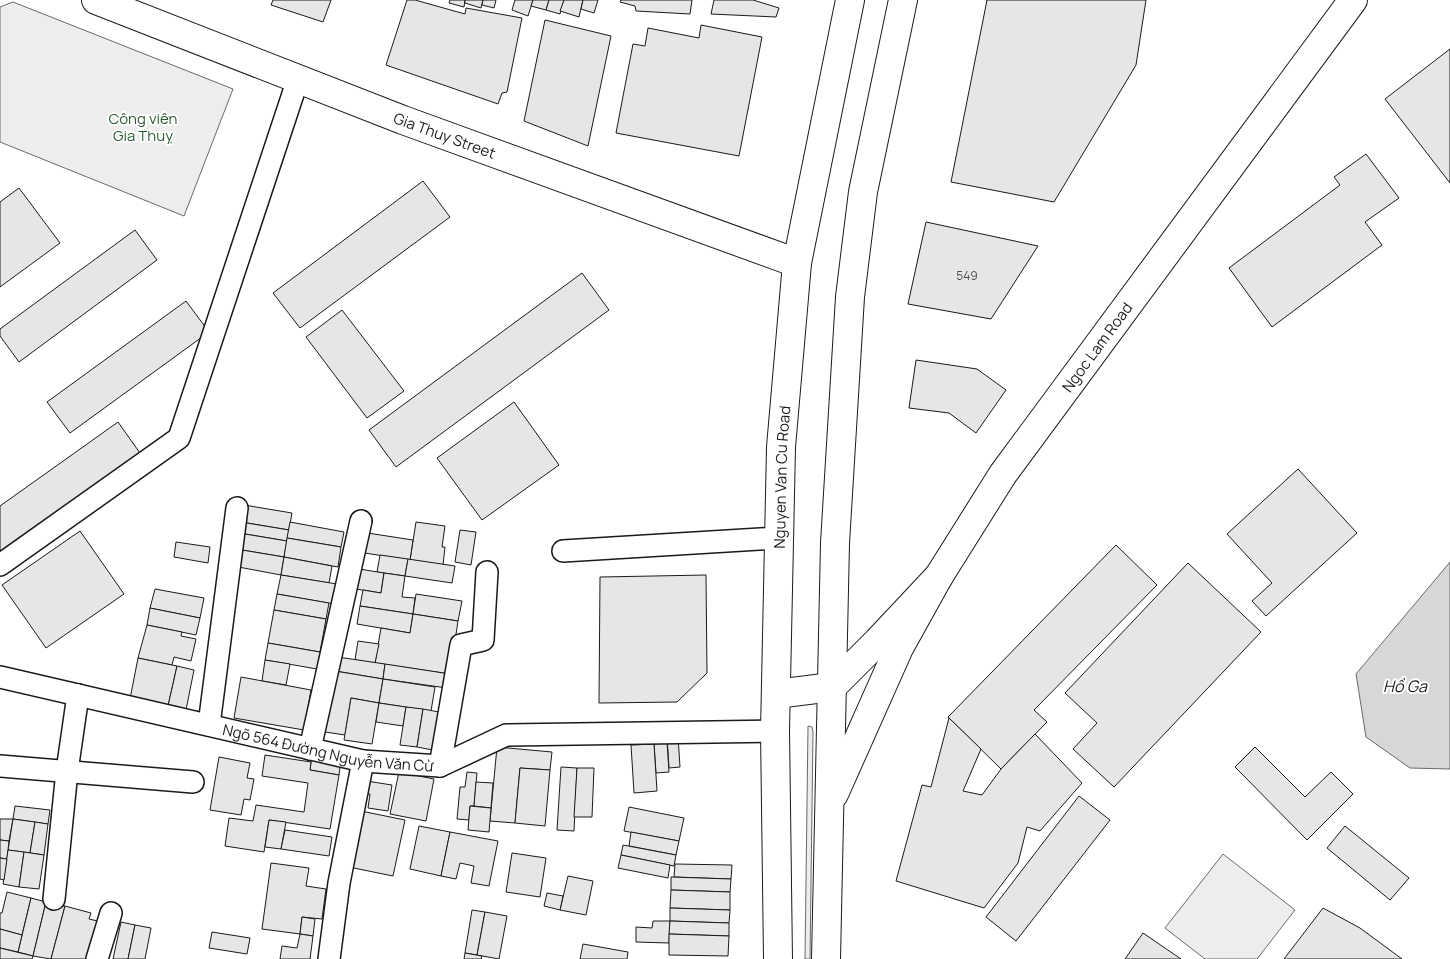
<svg xmlns="http://www.w3.org/2000/svg" width="1450" height="959" viewBox="0 0 1450 959" font-family="Manrope,sans-serif">
  <style>
    .built { fill: #ededed; stroke: #6a6a6a }
    .water { fill: #d7d7d7; stroke: #6a6a6a }
    .building { fill: #e6e6e6; stroke: #1a1a1a }
    .lines { fill: none; stroke-linecap: round; stroke-linejoin: round }
    .street-casing { stroke: #1a1a1a; stroke-width: 24 }
    .secondary-casing { stroke: #1a1a1a; stroke-width: 30 }
    .primary-casing { stroke: #1a1a1a; stroke-width: 30 }
    .street { stroke: #fff; stroke-width: 21 }
    .secondary { stroke: #fff; stroke-width: 28 }
    .primary { stroke: #fff; stroke-width: 28 }
    .labels { text-anchor: middle; dominant-baseline: central; stroke-width: 4; stroke-linejoin: round; paint-order: stroke }
    .number-label { font-size: 12px; fill: #4d4d4d }
    .park-label { font-size: 15px; fill: #2b5a34; stroke: #fff }
    .street-label { font-size: 15px; fill: #1a1a1a; stroke: #fff }
    .water-label { font-size: 16px; font-style: italic; fill: #1a1a1a; stroke: #fff }
  </style>
  <rect width="100%" height="100%" fill="#fff"/>
  <g class="built">
    <path d="M13,2L233,89L184,216L0,142V7Z"/>
    <path d="M808,726L812,727L813,732L810,959H805Z"/>
    <path d="M1223,854L1295,910L1257,959H1205L1165,928Z"/>
  </g>
  <path class="water" d="M1450,562V769L1410,768L1366,737L1356,674Z"/>
  <g class="building">
    <path d="M273,0H331L323,22L271,5Z"/>
    <path d="M407,0H415L465,14L466,8L522,18L507,92L502,93L498,104L386,65Z"/>
    <path d="M450,0H465L464,7L449,3Z"/>
    <path d="M465,0H483L481,8L465,3Z"/>
    <path d="M483,0H496L494,8L482,5Z"/>
    <path d="M515,0H533L528,16L512,10Z"/>
    <path d="M533,0H549L546,10L531,6Z"/>
    <path d="M549,0H564L560,14L546,10Z"/>
    <path d="M564,0H583L579,17L560,11Z"/>
    <path d="M583,0H598L594,13L581,9Z"/>
    <path d="M621,0H692L690,14L636,11L635,6L620,2Z"/>
    <path d="M714,0H753L779,8L776,17L711,14Z"/>
    <path d="M987,0H1146L1136,65L1054,202L951,182Z"/>
    <path d="M545,20L611,36L588,146L524,121Z"/>
    <path d="M701,25L762,37L739,156L616,133L633,44L645,46L648,28L699,38Z"/>
    <path d="M1450,49V183L1385,99Z"/>
    <path d="M1366,154L1399,198L1365,222L1382,245L1272,327L1229,268L1340,185L1334,177Z"/>
    <path d="M423,181L450,217L300,328L273,293Z"/>
    <path d="M19,188L60,243L0,287V202Z"/>
    <path d="M926,222L1038,246L991,319L908,304Z"/>
    <path d="M135,230L157,260L19,362L0,336V329Z"/>
    <path d="M582,273L609,310L396,467L369,430Z"/>
    <path d="M186,301L209,332L70,433L47,402Z"/>
    <path d="M342,310L404,391L367,418L306,337Z"/>
    <path d="M916,360L977,369L1006,390L976,433L949,413L909,408Z"/>
    <path d="M514,402L559,465L482,520L437,458Z"/>
    <path d="M118,422L140,453L0,553V506Z"/>
    <path d="M1298,469L1357,533L1266,616L1252,601L1272,583L1227,534Z"/>
    <path d="M244,505L292,513L289,530L241,522Z"/>
    <path d="M241,522L289,530L287,541L239,533Z"/>
    <path d="M290,522L344,532L341,547L287,538Z"/>
    <path d="M416,522L445,526L442,547H445L443,565L410,560Z"/>
    <path d="M460,530L476,532L471,565L455,562Z"/>
    <path d="M80,531L124,594L46,648L2,585Z"/>
    <path d="M361,532L413,540L410,560L358,552Z"/>
    <path d="M239,533L287,541L284,557L236,549Z"/>
    <path d="M287,538L341,547L338,567L284,557Z"/>
    <path d="M176,542L210,547L208,563L174,557Z"/>
    <path d="M1116,545L1157,585L1034,710L1047,722L1001,769L948,717Z"/>
    <path d="M236,549L284,557L281,575L233,566Z"/>
    <path d="M380,555L408,559L405,576L377,572Z"/>
    <path d="M284,557L332,566L329,583L281,575Z"/>
    <path d="M408,559L455,566L452,583L405,576Z"/>
    <path d="M1188,563L1261,632L1114,787L1073,749L1097,723L1065,693Z"/>
    <path d="M353,568L384,573L381,593L350,588Z"/>
    <path d="M384,573L405,576L402,597L415,598L413,614L360,606L363,590L381,593Z"/>
    <path d="M281,575L337,584L334,604L277,594Z"/>
    <path d="M706,575L707,673L677,702L599,703L600,577Z"/>
    <path d="M155,589L204,598L200,618L150,608Z"/>
    <path d="M277,594L329,603L326,619L274,610Z"/>
    <path d="M416,594L462,601L458,621L413,614Z"/>
    <path d="M360,606L413,614L410,633L357,624Z"/>
    <path d="M150,608L200,618L196,635L147,625Z"/>
    <path d="M274,610L326,619L320,652L268,643Z"/>
    <path d="M413,614L458,621L450,674L375,663L381,628L410,633Z"/>
    <path d="M147,625L182,632L181,636L196,639L191,661L174,657L172,665L138,658Z"/>
    <path d="M358,641L379,644L375,663L355,660Z"/>
    <path d="M268,643L320,652L317,669L265,660Z"/>
    <path d="M331,656L385,664L383,679L329,670Z"/>
    <path d="M138,658L177,666L168,706L130,699Z"/>
    <path d="M265,660L290,664L286,685L262,681Z"/>
    <path d="M385,664L450,674L447,688L383,679Z"/>
    <path d="M177,666L194,670L186,710L168,706Z"/>
    <path d="M329,670L383,679L379,703L351,698L345,735L325,732L331,695Z"/>
    <path d="M241,677L311,690L304,730L234,718Z"/>
    <path d="M383,679L435,687L431,711L379,703Z"/>
    <path d="M351,698L379,703L372,744L344,740Z"/>
    <path d="M379,703L406,707L403,726L376,722Z"/>
    <path d="M406,707L423,709L417,747L400,745Z"/>
    <path d="M423,709L439,712L433,750L417,747Z"/>
    <path d="M949,718L981,749L963,791L982,795L1001,769L1035,734L1082,783L1040,831L1027,827L1018,863L984,908L896,881L922,785L931,787Z"/>
    <path d="M667,736H678L680,767L669,768Z"/>
    <path d="M667,742L669,772L656,773L654,744Z"/>
    <path d="M654,744L657,791L634,793L631,745Z"/>
    <path d="M497,747L552,752L550,770L520,768L515,823L490,821Z"/>
    <path d="M1255,747L1305,797L1331,772L1353,794L1307,840L1235,767Z"/>
    <path d="M312,754L341,758L339,775L310,770Z"/>
    <path d="M265,755L311,762L310,770L339,775L330,829L269,820L264,852L225,846L229,818L253,821L256,805L304,812L308,783L262,776Z"/>
    <path d="M219,757L250,763L247,778L254,779L250,800L244,799L241,815L210,810Z"/>
    <path d="M561,767L577,768L574,831L557,830Z"/>
    <path d="M520,768L550,770L545,826L515,823Z"/>
    <path d="M577,768H594L592,817H574Z"/>
    <path d="M399,772L434,779L426,821L390,814Z"/>
    <path d="M467,772L477,773L474,806H470L469,820L457,819L460,787H465Z"/>
    <path d="M360,780L392,785L388,811L368,808L370,794L358,793Z"/>
    <path d="M476,782L493,783L491,808L474,806Z"/>
    <path d="M1079,796L1110,820L1016,941L986,917Z"/>
    <path d="M15,806L50,810L48,824L13,819Z"/>
    <path d="M470,806L491,808L489,832L468,830Z"/>
    <path d="M629,807L684,818L679,841L624,831Z"/>
    <path d="M356,810L405,820L393,876L344,866Z"/>
    <path d="M0,819H13L9,841L0,840Z"/>
    <path d="M13,819L35,822L30,853L8,850Z"/>
    <path d="M269,820L286,822L281,849L265,847Z"/>
    <path d="M35,822L48,824L44,855L30,853Z"/>
    <path d="M419,826L450,832L441,876L410,869Z"/>
    <path d="M1345,826L1409,878L1390,900L1327,848Z"/>
    <path d="M285,830L332,837L329,856L281,849Z"/>
    <path d="M450,832L498,841L489,886L471,883L474,866L460,863L456,879L441,876Z"/>
    <path d="M631,832L679,841L676,855L629,846Z"/>
    <path d="M0,840L9,841L7,859L0,858Z"/>
    <path d="M623,845L676,855L674,866L621,855Z"/>
    <path d="M8,850L24,852L19,887L3,884Z"/>
    <path d="M24,852L44,855L39,889L19,887Z"/>
    <path d="M512,853L546,858L540,897L506,892Z"/>
    <path d="M621,855L670,865L668,878L618,868Z"/>
    <path d="M0,858L7,859L4,880L0,879Z"/>
    <path d="M271,863L309,868L306,886L326,889L322,919L302,917L300,934L262,929Z"/>
    <path d="M675,864L732,865L731,879L674,877Z"/>
    <path d="M568,876L593,881L586,915L560,910Z"/>
    <path d="M671,877L731,879L730,892L671,890Z"/>
    <path d="M671,890L730,892V910L670,908Z"/>
    <path d="M7,892L31,898L22,935L0,929V913H2Z"/>
    <path d="M547,893L563,896L560,910L544,906Z"/>
    <path d="M31,898L46,902L33,956L18,952Z"/>
    <path d="M46,902L65,906L51,959L33,956Z"/>
    <path d="M65,906L91,913L89,919L102,922L92,959H51Z"/>
    <path d="M670,908L730,910L729,923L670,921Z"/>
    <path d="M1323,908L1360,928L1402,959H1284Z"/>
    <path d="M472,910L485,912L477,955L465,953Z"/>
    <path d="M485,912L507,916L499,959L477,955Z"/>
    <path d="M302,917L315,919L313,936L300,934Z"/>
    <path d="M653,921H670L669,943L636,942V927L652,928Z"/>
    <path d="M670,921L729,923V936L669,934Z"/>
    <path d="M121,922L135,925L128,959H113Z"/>
    <path d="M135,925L151,928L145,959H128Z"/>
    <path d="M0,929L22,935L18,952L0,948Z"/>
    <path d="M212,932L250,938L247,954L209,948Z"/>
    <path d="M1143,933L1181,959H1125Z"/>
    <path d="M300,934L313,936L310,959H280L282,946L297,948Z"/>
    <path d="M669,934L729,936L728,956L669,955Z"/>
    <path d="M583,944L628,952L627,959H580Z"/>
    <path d="M0,948L33,956L32,959H0Z"/>
    <path d="M465,953L482,956L481,959H464Z"/>
  </g>
  <g class="lines">
    <defs>
      <g id="street">
        <path d="M563,551L778,538"/>
        <path d="M0,565L179,438L298,79"/>
        <path id="s1" d="M0,677L363,761L440,766L506,735L775,731"/>
        <path d="M209,725L237,508"/>
        <path d="M310,749L361,521"/>
        <path d="M0,766L193,782"/>
        <path d="M440,766L461,645L483,640L487,572"/>
        <path d="M54,899L67,771L78,695"/>
        <path d="M97,959L111,913"/>
        <path d="M329,959L339,883L363,761"/>
      </g>
      <g id="secondary">
        <path id="s2" d="M96,0L403,120L797,263"/>
        <path id="s3" d="M776,694L832,687L878,641L939,576L1003,474L1353,0"/>
      </g>
      <g id="primary">
        <path d="M834,794L899,648L939,576"/>
        <path id="s4" d="M778,959L775,731L781,447L797,263L850,0"/>
        <path d="M826,959L835,543L850,297L863,192L903,0"/>
      </g>
    </defs>
    <use href="#street" class="street-casing"/>
    <use href="#secondary" class="secondary-casing"/>
    <use href="#primary" class="primary-casing"/>
    <use href="#street" class="street"/>
    <use href="#secondary" class="secondary"/>
    <use href="#primary" class="primary"/>
  </g>
  <g class="labels">
    <g class="number-label">
      <text x="967" y="275">549</text>
    </g>
    <g class="park-label">
      <text x="143" y="118">Công viên<tspan x="143" dy="17">Gia Thuỵ</tspan></text>
    </g>
    <g class="street-label">
      <text stroke="none"><textPath href="#s2" startOffset="374">Gia Thuy Street</textPath></text>
      <text stroke="none"><textPath href="#s3" startOffset="489">Ngoc Lam Road</textPath></text>
      <text stroke="none"><textPath href="#s4" startOffset="482">Nguyen Van Cu Road</textPath></text>
      <text stroke="none"><textPath href="#s1" startOffset="336">Ngõ 564 Đường Nguyễn Văn Cừ</textPath></text>
    </g>
    <g class="water-label">
      <text x="1405" y="686">Hồ Ga</text>
    </g>
  </g>
</svg>
